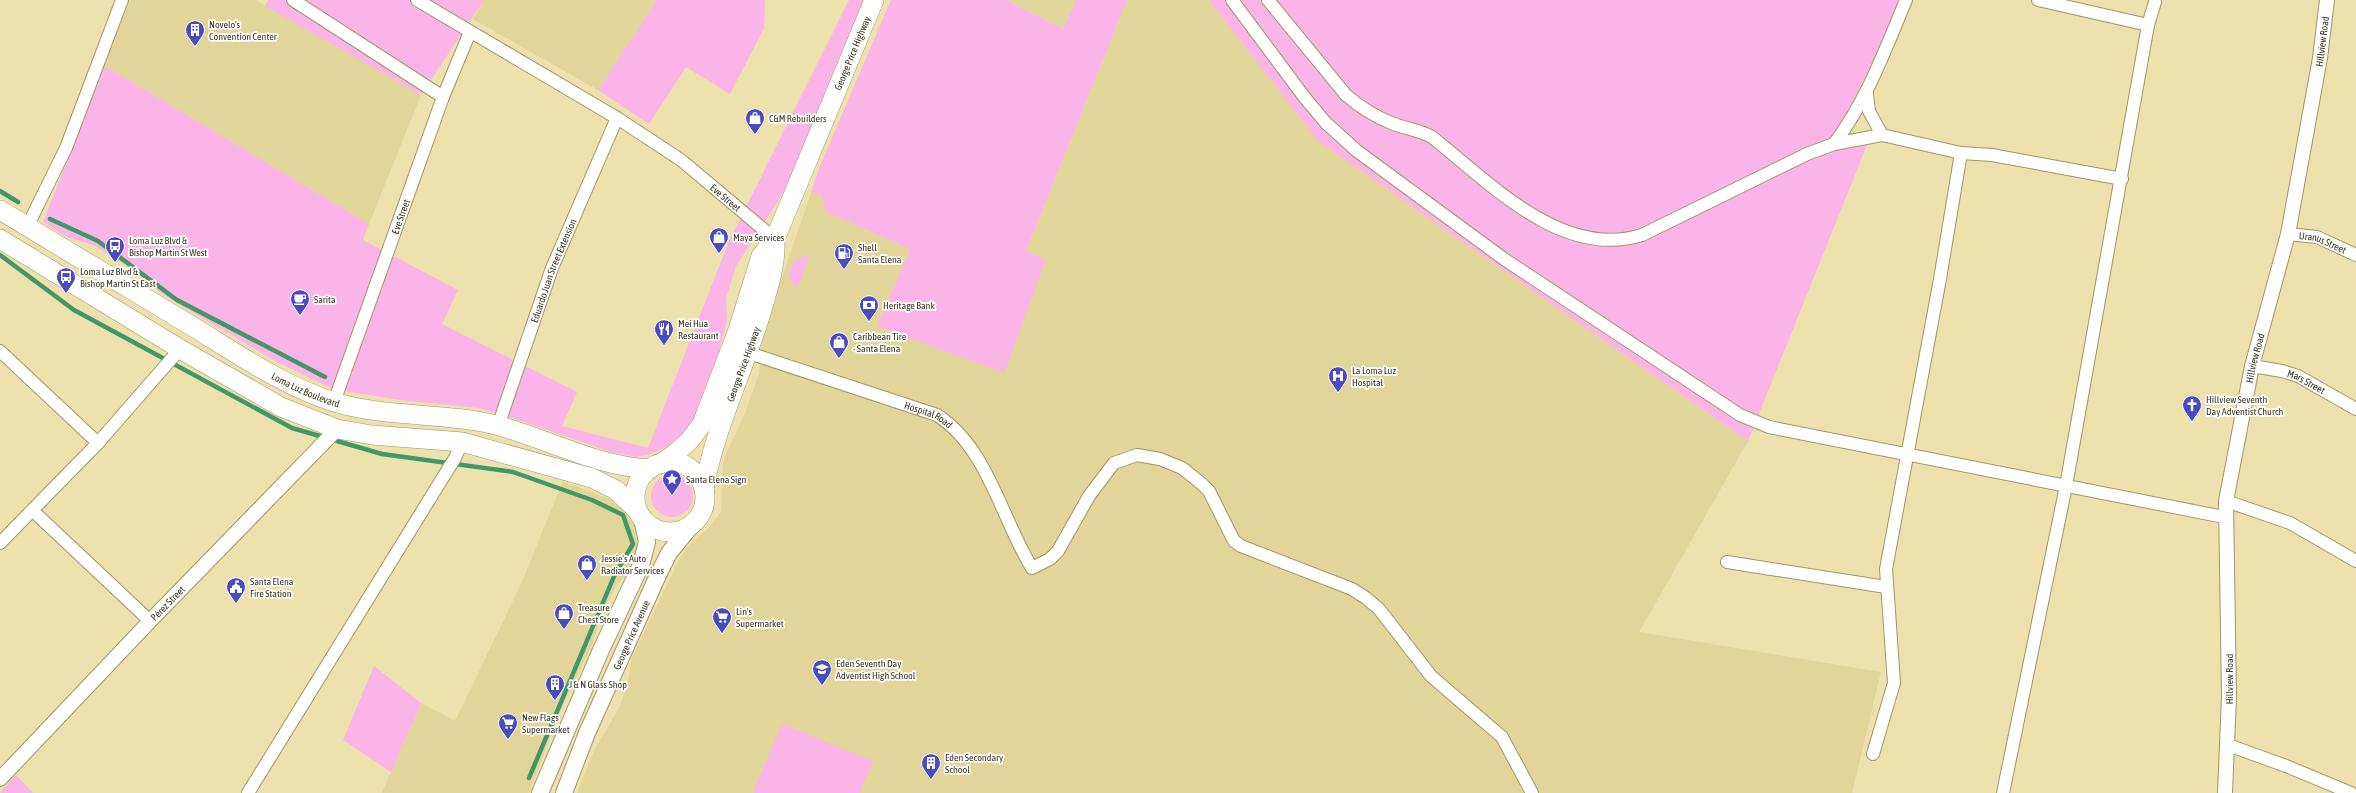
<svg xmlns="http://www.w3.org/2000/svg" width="2356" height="793" viewBox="0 0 2356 793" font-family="'Asap Condensed',sans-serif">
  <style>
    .built { fill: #e2d599 }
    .green { fill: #fbb4e7 }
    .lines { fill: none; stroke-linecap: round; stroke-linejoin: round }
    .stream { stroke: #429769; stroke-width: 4.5 }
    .minor-casing { stroke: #a19664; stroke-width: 14 }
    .tertiary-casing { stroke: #a19664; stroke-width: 16 }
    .secondary-casing { stroke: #a19664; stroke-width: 18 }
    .trunk-casing { stroke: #a19664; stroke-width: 20 }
    .minor { stroke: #fff; stroke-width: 12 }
    .tertiary { stroke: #fff; stroke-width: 14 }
    .secondary { stroke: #fff; stroke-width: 16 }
    .trunk { stroke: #fff; stroke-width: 19 }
    .labels { text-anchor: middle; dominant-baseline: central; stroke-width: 3.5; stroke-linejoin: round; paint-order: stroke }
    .poi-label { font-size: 10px; fill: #3b3722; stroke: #fff; text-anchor: start }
    .street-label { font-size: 10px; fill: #3b3722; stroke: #fff }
  </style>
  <rect width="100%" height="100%" fill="#ede1ad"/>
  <g class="built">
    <path d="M130,0H256L421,95L369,224L105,66Z"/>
    <path d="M484,0H657L598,90L473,19Z"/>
    <path d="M1006,0H1076L1063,29Z"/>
    <path d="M1127,0H1209L1318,141L1748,441L1639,632L1881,672L1852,793H577L594,751L619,708L627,688L632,657L678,562L687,547L710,527L721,511L723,464L726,453L745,414L759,373L762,336L811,193H821L826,212L910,249L877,326L1046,260L1026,251Z"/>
    <path d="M563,481L612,500L623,508L632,520L638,547L635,560L630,570L616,586L600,618L593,643L562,707L529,793H382L421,703L455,721L522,582Z"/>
  </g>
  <g class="green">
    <path d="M268,0H484L421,95L265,6Z"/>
    <path d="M657,0H765L764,28L730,94L686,67L649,124L598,90Z"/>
    <path d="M849,0H865L787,187L736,266L726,298L727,322L712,376L693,421L684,433L668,446L648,455L636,457L611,452L501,414L478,408L400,400L337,390L322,384L279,363L165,296L130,267L93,245L67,237L43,222L105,66L369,224L363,240L458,290L442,324L577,392L562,426L648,448L729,241Z"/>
    <path d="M891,0H1006L1063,29L1076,0H1127L1026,251L1046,260L1004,373L877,326L910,249L826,212L821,194L811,193L819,168Z"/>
    <path d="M1209,0H1903L1830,147L1867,145L1748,441L1318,141Z"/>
    <path d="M810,254L797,289L788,276L794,261Z"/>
    <circle cx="672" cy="496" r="21"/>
    <path d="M374,666L421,703L391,772L343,740Z"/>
    <path d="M782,724L873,761L860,793H753Z"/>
    <path d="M16,775L33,793H0Z"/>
  </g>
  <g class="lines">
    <g class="stream">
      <path d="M0,191L18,202"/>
      <path d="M50,219L98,241L177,300L325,377"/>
      <path d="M0,255L74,310L292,428L382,454L513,472L592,500L623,515L633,544L615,574L529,778"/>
    </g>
    <defs>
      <g id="minor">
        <path d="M293,0L443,97"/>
        <path id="s1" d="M417,0L617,118L681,160L775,239"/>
        <path d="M1232,0L1305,98L1326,123L1357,151L1504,259L1740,415L1769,427L2224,517"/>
        <path d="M1268,0L1346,95C1361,108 1375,117 1394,124C1407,129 1420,130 1432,137C1490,183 1562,260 1642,235L1807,154L1834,144L1882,135L1961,153L1992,155L2122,179"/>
        <path d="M2038,0L2148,25"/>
        <path d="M1867,94L1869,111L1882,135"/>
        <path d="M1834,144C1867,100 1885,50 1906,0"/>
        <path d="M27,227L66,148L122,0"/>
        <path id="s2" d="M2288,234L2317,237L2356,255"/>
        <path d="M0,351L98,443"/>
        <path id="s3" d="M749,353L937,415C988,448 1001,518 1032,568L1050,559L1058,551L1089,496L1114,463L1137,455L1160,459L1182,468L1202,484L1209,491L1234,541L1241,546L1352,589L1366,598L1379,609L1431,676L1502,737L1532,793"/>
        <path id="s4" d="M2252,366L2282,371L2298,376L2356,409"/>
        <path id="s5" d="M334,402L443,97L470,32"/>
        <path id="s6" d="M498,426L552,268L617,118"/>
        <path d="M2226,501L2290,523L2356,561"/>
        <path d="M33,511L150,621"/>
        <path d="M0,543L98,443L180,349"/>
        <path d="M1727,562L1886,587"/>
        <path d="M2228,745L2286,766L2351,793"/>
        <path d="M1873,754L1894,683L1886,569L1940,279L1961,153"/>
        <path d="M248,793L455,458L462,442"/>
        <path d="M2003,793L2066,486L2148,25L2155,2"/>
      </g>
      <g id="tertiary">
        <path id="s7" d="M0,779L150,621L337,429"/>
        <path id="s8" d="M2225,793L2229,697L2226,501L2252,366L2288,234L2320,58L2327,0"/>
      </g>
      <g id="secondary">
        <path d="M540,793L601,650L641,565L647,542L642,519"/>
        <path id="s9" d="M564,793L587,733L659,573L669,553L691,526"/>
      </g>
      <g id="trunk">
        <path id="s10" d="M0,210C65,249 130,289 195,328C239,355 284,386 334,402C385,418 443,412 496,425C548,439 595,466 650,469"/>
        <path d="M0,239L180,349L281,407L337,429L372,435L462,442L592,478L616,490L637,510"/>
        <circle cx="670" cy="497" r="35"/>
        <path id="s11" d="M660,464L676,453L690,440L702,424L738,330L761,256L775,239L874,0"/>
        <path id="s12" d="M704,488C715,427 744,370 762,310C769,284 776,266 775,239"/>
      </g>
    </defs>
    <use href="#minor" class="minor-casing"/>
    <use href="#tertiary" class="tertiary-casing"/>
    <use href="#secondary" class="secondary-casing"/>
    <use href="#trunk" class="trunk-casing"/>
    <use href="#minor" class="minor"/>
    <use href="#tertiary" class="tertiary"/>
    <use href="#secondary" class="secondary"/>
    <use href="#trunk" class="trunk"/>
  </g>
  <defs>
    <symbol id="building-pin" viewBox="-11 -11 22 30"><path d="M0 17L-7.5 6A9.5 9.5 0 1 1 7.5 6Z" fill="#4b4bc1" stroke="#fff"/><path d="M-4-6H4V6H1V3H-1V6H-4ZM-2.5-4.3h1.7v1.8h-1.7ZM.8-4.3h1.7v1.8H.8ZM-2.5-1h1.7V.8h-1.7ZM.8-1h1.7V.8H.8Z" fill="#fff"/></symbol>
    <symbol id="shop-pin" viewBox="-11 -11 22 30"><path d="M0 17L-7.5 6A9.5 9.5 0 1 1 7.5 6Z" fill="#4b4bc1" stroke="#fff"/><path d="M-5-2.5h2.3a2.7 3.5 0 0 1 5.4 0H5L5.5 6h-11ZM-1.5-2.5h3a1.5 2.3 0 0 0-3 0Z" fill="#fff"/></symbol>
    <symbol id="bus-pin" viewBox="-11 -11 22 30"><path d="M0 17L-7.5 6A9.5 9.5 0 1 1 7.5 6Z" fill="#4b4bc1" stroke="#fff"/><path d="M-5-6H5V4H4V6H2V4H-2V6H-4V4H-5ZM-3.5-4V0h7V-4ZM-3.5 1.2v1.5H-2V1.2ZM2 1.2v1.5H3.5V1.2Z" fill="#fff"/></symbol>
    <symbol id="fuel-pin" viewBox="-11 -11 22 30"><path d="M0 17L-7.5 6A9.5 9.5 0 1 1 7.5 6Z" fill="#4b4bc1" stroke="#fff"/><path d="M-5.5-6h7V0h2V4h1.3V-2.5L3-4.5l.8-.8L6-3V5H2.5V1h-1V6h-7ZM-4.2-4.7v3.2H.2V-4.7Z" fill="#fff"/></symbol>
    <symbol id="cafe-pin" viewBox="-11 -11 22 30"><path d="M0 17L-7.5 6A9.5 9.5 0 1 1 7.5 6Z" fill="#4b4bc1" stroke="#fff"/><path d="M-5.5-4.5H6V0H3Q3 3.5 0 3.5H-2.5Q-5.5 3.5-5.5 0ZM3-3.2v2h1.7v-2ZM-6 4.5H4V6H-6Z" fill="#fff"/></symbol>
    <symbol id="bank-pin" viewBox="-11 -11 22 30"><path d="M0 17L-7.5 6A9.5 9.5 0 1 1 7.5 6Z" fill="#4b4bc1" stroke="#fff"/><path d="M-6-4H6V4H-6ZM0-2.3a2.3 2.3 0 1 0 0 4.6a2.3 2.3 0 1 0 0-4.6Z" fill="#fff"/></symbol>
    <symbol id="restaurant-pin" viewBox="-11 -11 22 30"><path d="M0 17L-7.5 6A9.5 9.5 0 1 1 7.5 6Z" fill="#4b4bc1" stroke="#fff"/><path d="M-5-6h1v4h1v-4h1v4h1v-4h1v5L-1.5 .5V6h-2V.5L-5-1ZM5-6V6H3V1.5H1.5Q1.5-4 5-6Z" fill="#fff"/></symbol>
    <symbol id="hospital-pin" viewBox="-11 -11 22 30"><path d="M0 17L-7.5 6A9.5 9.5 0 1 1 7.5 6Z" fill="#4b4bc1" stroke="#fff"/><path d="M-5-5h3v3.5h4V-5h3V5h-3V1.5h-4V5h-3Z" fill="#fff"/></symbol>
    <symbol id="church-pin" viewBox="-11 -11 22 30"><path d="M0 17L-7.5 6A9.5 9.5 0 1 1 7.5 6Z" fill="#4b4bc1" stroke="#fff"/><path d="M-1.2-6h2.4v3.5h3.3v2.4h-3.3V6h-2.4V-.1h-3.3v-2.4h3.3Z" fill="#fff"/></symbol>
    <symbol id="sight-pin" viewBox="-11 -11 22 30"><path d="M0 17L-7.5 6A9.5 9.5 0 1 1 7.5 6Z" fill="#4b4bc1" stroke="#fff"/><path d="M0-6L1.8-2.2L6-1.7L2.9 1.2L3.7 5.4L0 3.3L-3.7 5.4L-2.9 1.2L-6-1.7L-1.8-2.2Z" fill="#fff"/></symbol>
    <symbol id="civic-pin" viewBox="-11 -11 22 30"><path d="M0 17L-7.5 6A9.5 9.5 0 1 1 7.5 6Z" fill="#4b4bc1" stroke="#fff"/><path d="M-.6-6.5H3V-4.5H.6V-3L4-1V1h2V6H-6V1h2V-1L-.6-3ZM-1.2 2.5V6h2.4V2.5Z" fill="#fff"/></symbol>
    <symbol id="supermarket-pin" viewBox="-11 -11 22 30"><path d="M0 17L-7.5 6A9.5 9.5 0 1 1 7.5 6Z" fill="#4b4bc1" stroke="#fff"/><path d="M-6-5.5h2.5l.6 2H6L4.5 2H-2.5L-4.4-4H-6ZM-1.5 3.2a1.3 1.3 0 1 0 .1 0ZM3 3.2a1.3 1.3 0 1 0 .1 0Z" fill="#fff"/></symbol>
    <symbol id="school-pin" viewBox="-11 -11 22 30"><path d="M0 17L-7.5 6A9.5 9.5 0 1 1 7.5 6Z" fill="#4b4bc1" stroke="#fff"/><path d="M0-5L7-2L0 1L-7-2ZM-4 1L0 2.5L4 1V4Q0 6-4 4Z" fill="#fff"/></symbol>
  </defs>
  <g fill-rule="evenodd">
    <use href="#building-pin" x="184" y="19" width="22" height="30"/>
    <use href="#shop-pin" x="744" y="107" width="22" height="30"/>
    <use href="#shop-pin" x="708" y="226" width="22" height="30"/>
    <use href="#bus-pin" x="104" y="235" width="22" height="30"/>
    <use href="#fuel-pin" x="833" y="242" width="22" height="30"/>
    <use href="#bus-pin" x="55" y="266" width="22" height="30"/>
    <use href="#cafe-pin" x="289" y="288" width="22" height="30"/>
    <use href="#bank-pin" x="858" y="294" width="22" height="30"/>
    <use href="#restaurant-pin" x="653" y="318" width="22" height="30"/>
    <use href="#shop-pin" x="828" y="331" width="22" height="30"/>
    <use href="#hospital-pin" x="1327" y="365" width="22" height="30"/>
    <use href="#church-pin" x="2181" y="394" width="22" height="30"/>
    <use href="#sight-pin" x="661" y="468" width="22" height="30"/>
    <use href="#shop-pin" x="576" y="553" width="22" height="30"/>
    <use href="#civic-pin" x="225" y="576" width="22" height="30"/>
    <use href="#shop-pin" x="553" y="602" width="22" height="30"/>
    <use href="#supermarket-pin" x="711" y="606" width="22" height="30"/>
    <use href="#school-pin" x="811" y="658" width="22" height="30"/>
    <use href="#building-pin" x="544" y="673" width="22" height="30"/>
    <use href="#supermarket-pin" x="497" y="712" width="22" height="30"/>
    <use href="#building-pin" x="920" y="752" width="22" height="30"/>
  </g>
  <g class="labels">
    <g class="poi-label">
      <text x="209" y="24">Novelo's<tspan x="209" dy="12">Convention Center</tspan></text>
      <text x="769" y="118">C&amp;M Rebuilders</text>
      <text x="733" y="237">Maya Services</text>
      <text x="129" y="240">Loma Luz Blvd &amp;<tspan x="129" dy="12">Bishop Martin St West</tspan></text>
      <text x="858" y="247">Shell<tspan x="858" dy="12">Santa Elena</tspan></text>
      <text x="80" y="271">Loma Luz Blvd &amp;<tspan x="80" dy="12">Bishop Martin St East</tspan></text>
      <text x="314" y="299">Sarita</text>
      <text x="883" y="305">Heritage Bank</text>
      <text x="678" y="323">Mei Hua<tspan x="678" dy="12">Restaurant</tspan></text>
      <text x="853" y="336">Caribbean Tire<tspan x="853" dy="12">- Santa Elena</tspan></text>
      <text x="1352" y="370">La Loma Luz<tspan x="1352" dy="12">Hospital</tspan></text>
      <text x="2206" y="399">Hillview Seventh<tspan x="2206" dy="12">Day Adventist Church</tspan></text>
      <text x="686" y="479">Santa Elena Sign</text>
      <text x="601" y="558">Jessie's Auto<tspan x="601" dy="12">Radiator Services</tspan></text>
      <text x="250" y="581">Santa Elena<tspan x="250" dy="12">Fire Station</tspan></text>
      <text x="578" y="607">Treasure<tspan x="578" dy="12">Chest Store</tspan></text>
      <text x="736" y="611">Lin's<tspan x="736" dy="12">Supermarket</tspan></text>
      <text x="836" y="663">Eden Seventh Day<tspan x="836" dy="12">Adventist High School</tspan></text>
      <text x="569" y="684">J &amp; N Glass Shop</text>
      <text x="522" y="717">New Flags<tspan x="522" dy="12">Supermarket</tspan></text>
      <text x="945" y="757">Eden Secondary<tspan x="945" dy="12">School</tspan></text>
    </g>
    <g class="street-label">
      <text stroke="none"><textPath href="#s8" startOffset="762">Hillview Road</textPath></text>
      <text stroke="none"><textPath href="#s11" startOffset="460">George Price Highway</textPath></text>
      <text stroke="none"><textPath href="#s1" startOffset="367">Eve Street</textPath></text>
      <text stroke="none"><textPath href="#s5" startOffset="197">Eve Street</textPath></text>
      <text stroke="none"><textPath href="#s2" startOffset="36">Uranus Street</textPath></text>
      <text stroke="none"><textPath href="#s6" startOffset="165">Eduardo Juan Street Extension</textPath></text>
      <text stroke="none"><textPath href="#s8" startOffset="438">Hillview Road</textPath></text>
      <text stroke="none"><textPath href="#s12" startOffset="130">George Price Highway</textPath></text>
      <text stroke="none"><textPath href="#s4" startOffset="57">Mars Street</textPath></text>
      <text stroke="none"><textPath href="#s10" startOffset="355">Loma Luz Boulevard</textPath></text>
      <text stroke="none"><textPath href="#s3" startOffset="190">Hospital Road</textPath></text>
      <text stroke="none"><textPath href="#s7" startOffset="243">Pérez Street</textPath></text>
      <text stroke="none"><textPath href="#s9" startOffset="172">George Price Avenue</textPath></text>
      <text transform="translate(2229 679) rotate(-90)">Hillview Road</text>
    </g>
  </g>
</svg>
